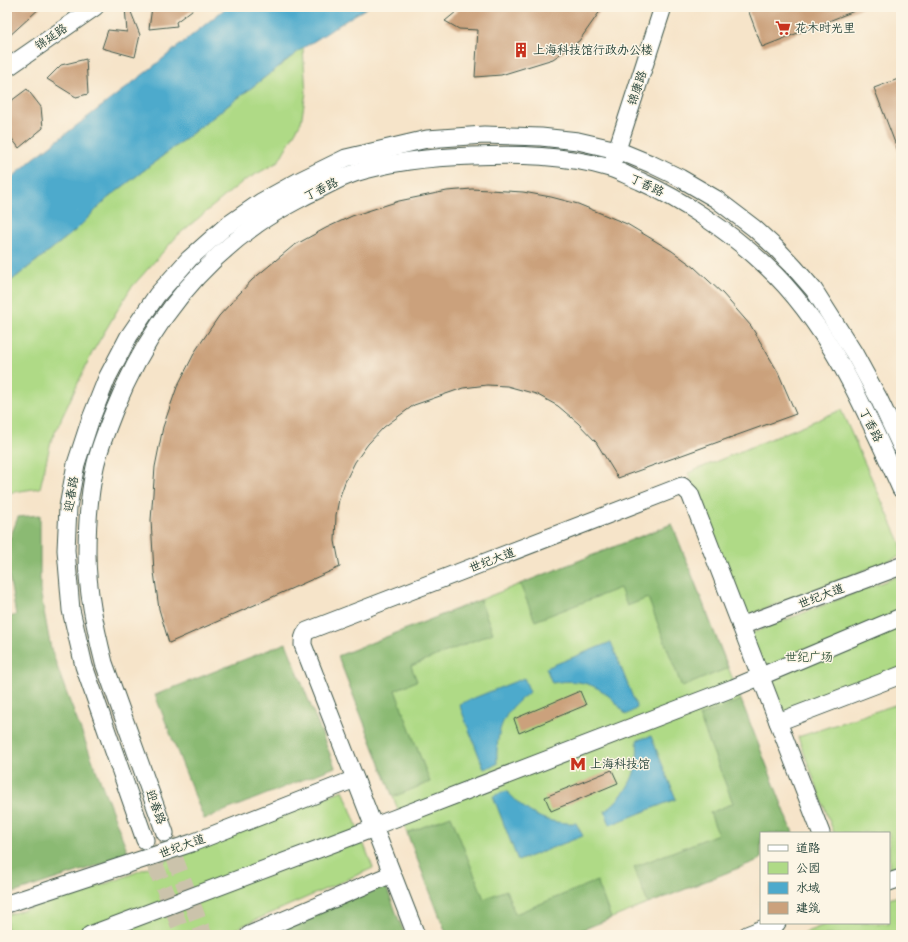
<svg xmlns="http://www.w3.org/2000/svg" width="908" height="942" viewBox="0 0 908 942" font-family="'Comic Neue','LXGW WenKai TC',sans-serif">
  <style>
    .green { fill: #afda86; stroke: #678c5d }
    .forest { fill: #8bba73; stroke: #557c54 }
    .water { fill: #4eaacc; stroke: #367480 }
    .building { fill: #cba17c }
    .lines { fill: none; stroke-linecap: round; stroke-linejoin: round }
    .minor-tunnel { stroke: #cbc3ab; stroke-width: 17; stroke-dasharray: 17 8; stroke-linecap: butt }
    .minor-casing { stroke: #3f564a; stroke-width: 19 }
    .minor { stroke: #fff; stroke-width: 17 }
    .labels { text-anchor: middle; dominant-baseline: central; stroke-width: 3; stroke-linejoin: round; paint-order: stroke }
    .poi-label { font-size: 12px; fill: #1f3d34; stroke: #fcf5e5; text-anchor: start }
    .street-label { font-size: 12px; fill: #1f3d34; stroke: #fcf5e5 }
    .park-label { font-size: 12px; fill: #3c5c44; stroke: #fcf5e5 }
  </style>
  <rect width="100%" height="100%" fill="#fcf5e5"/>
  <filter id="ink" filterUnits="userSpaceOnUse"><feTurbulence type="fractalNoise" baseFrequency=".025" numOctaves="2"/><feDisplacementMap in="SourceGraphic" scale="8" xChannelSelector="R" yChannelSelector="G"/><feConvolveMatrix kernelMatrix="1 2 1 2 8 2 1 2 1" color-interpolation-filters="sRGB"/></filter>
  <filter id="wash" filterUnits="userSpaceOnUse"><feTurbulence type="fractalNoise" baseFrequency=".012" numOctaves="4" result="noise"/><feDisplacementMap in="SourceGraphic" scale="16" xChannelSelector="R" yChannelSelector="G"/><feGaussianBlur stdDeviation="0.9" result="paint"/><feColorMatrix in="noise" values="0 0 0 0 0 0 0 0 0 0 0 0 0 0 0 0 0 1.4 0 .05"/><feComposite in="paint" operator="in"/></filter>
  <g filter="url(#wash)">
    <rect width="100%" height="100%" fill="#f6e4c9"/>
    <g class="green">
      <path d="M303,48L306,93L301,122L278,162L242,182L178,235L130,289L92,353L51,441L40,488L7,493V284L76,230L108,198Z"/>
      <path d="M841,410L901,544V556L746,616L688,473Z"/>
      <path d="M672,524L793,833H761V859L569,935H447L338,656Z"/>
      <path d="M901,575V667L781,715L749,634Z"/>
      <path d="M901,703V872L889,876V833H834L798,737Z"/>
      <path d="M343,790L373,868L222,935H7V915L114,881Z"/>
      <path d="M901,895V935H799L829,923H889V899Z"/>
    </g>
    <g class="forest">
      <path d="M40,515V590L51,649L65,689L129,855L7,895V871L10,870L7,794V618L16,615L7,565V546L18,517Z"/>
      <path d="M672,524L728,668L682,687L648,598L627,606L620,588L535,621L520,584Z"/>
      <path d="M480,600L493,633L411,666L417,681L395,690L430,782L393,797L338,656Z"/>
      <path d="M286,643L335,767L204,819L155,695Z"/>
      <path d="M741,700L793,833H761V859L648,904L634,867L718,834L710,813L733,803L699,716Z"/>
      <path d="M451,816L484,899L506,890L515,914L597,881L611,918L569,935H447L407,833Z"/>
      <path d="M385,884L405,935H258Z"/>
    </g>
    <g class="water">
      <path d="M227,7H368C345,20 325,35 303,48L108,198L76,230L7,284V182L33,159L145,73Z"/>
      <path d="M611,642L637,708L626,715C606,688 586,677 552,683L546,668Z"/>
      <path d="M524,678L530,692C502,712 496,730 497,764L484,769L459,704Z"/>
      <path d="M651,736L676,799L610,825L605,811C629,792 640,771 637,740Z"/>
      <path d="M507,791C527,814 545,824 576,823L583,836L518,861L493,796Z"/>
    </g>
    <g id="blocks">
      <g class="building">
        <path d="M7,7H41L7,38Z"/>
        <path d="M125,7H129L140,35L135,57L102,48L108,30L127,32Z"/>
        <path d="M152,7H196L176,22L177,26L149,29Z"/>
        <path d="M462,7H603L579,41L553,59L501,75L475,77L478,30L459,29L445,21Z"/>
        <path d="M747,7H862V8L762,47Z"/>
        <path d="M86,59L88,94L76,97L47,79L61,65Z"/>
        <path d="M901,78V155L900,156L874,88Z"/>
        <path d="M27,89L41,107L43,128L19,148L7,132V104Z"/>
        <path d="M472,189L523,192L551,197L578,204L627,224L672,251L694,267L723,294L751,326L778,372L796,414L618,478L596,442L578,423L558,406L536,394L507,386L487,385L463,388L414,405L384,427L368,444L355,462L345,482L339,499L336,515L335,541L340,567L169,643L159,609L154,572L151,520L155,467L163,427L177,387L196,350L219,316L252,280L293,246L326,228L352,216L399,201L447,191Z"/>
        <path d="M580,691L586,705L519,733L514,719Z"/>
        <path d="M612,770L618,783L551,811L545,797Z"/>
      </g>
    </g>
  </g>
  <g filter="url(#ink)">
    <use href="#blocks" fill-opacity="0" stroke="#3f564a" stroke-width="1"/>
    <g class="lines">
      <g class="minor-tunnel">
        <path d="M165,833L204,935"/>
        <path d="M145,840L183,935"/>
      </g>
      <defs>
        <g id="minor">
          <path d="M7,68L95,7"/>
          <path d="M614,159L663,7"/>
          <path d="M741,626L901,566"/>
          <path d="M778,722L901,675"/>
          <path d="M165,833L104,663C95,627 87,590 87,553C87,524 89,495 95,467C99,448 107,429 114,411C144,336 190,272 256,225C272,213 290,204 307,195C323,188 339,178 355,173C393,161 432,157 472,156C518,154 565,155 610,168C620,171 630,177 640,181C684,201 730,232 765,265C829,324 866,411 901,489"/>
          <path d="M145,840L84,666L71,610L66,550L68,507L76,464L90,421L107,378L129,336L157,295L189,259L225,227L261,202L299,181L346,158L427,139L484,135L541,137L578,141L617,150L651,164L680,178L716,199L754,228L776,248L794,267L814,290L854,353L879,399L901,446"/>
          <path d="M889,882L901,878"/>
          <path d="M7,904L192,843L355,779"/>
          <path d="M90,935L374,828L380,824L733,688L901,617"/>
          <path d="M249,935L392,874"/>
          <path d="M416,935L303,645C303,639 303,636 307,631L682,486L690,494L821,833"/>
          <path d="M747,935L777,923"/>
        </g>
      </defs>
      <use href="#minor" class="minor-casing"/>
      <use href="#minor" class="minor"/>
    </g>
  </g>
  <defs>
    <symbol id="supermarket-bare" viewBox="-9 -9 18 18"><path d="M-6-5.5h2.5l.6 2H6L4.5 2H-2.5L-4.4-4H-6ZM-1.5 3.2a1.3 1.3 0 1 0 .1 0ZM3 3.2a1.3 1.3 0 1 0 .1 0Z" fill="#c8321e" stroke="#fcf5e5" stroke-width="2.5" paint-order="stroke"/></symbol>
    <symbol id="building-bare" viewBox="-9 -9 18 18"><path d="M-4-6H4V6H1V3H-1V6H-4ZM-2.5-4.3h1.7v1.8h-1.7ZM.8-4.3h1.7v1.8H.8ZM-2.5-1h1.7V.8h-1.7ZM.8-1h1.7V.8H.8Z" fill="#c8321e" stroke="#fcf5e5" stroke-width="2.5" paint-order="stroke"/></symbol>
    <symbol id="metro-bare" viewBox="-9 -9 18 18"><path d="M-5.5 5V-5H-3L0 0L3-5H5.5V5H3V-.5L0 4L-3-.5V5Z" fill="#c8321e" stroke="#fcf5e5" stroke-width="2.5" paint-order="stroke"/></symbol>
  </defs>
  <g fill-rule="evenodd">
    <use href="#supermarket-bare" x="772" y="17" width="22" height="22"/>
    <use href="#building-bare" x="510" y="39" width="22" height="22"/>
    <use href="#metro-bare" x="567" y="753" width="22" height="22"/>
  </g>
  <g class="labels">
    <g class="poi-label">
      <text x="795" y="28">花木时光里</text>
      <text x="533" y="50">上海科技馆行政办公楼</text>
      <text x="590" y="764">上海科技馆</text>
    </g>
    <g class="street-label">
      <text transform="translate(51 37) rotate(-35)">锦延路</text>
      <text transform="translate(637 88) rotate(-72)">锦康路</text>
      <text transform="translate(647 185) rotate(25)">丁香路</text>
      <text transform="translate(321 189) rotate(-26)">丁香路</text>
      <text transform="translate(871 425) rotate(63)">丁香路</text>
      <text transform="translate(71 494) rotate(-81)">迎春路</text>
      <text transform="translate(492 560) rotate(-21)">世纪大道</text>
      <text transform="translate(821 596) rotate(-21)">世纪大道</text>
      <text transform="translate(156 807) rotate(70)">迎春路</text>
      <text transform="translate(182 846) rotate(-20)">世纪大道</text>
    </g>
    <g class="park-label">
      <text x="809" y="657">世纪广场</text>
    </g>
  </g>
  <rect width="908" height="942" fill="none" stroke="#fcf5e5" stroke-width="24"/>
  <rect x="760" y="832" width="130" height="92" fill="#fcf5e5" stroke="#a4ab9e"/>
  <rect x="768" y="845" width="20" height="6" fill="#ffffff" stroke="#a4ab9e"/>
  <text x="796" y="852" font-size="12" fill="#1f3d34">道路</text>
  <rect x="768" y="862" width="20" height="12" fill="#afda86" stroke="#a4ab9e"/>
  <text x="796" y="872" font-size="12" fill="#1f3d34">公园</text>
  <rect x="768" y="882" width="20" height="12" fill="#4eaacc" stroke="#a4ab9e"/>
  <text x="796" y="892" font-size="12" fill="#1f3d34">水域</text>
  <rect x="768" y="902" width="20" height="12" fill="#cba17c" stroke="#a4ab9e"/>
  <text x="796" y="912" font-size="12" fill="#1f3d34">建筑</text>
</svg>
